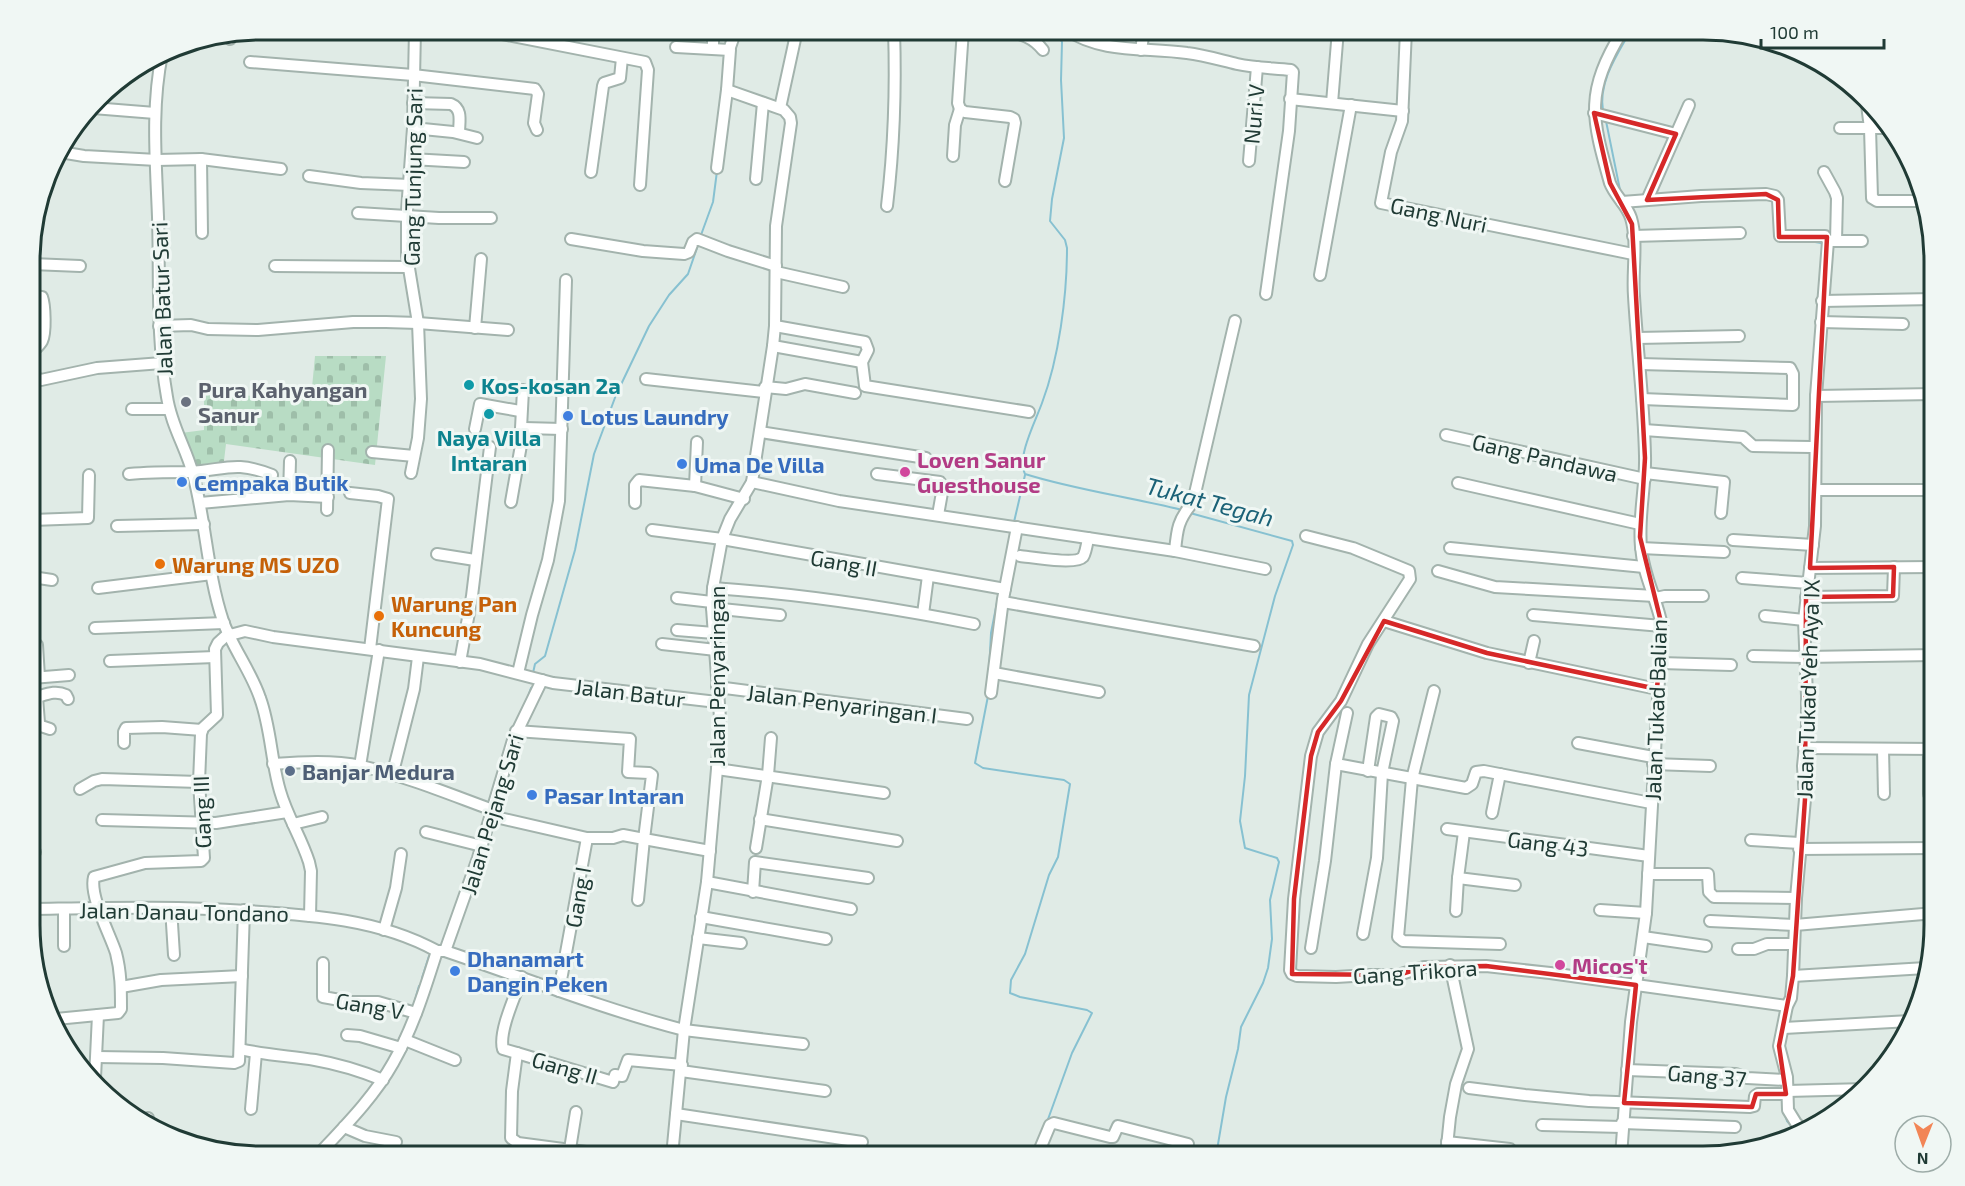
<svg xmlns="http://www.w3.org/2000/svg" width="1965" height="1186" viewBox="0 0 1965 1186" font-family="'Exo 2',sans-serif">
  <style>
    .cemetery { fill: url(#cemetery-stones) }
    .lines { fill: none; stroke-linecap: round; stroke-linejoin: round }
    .stream { stroke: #87c1d1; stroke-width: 2 }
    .minor-casing { stroke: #a3b3ad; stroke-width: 14 }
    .minor { stroke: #fff; stroke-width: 10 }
    .marked { fill: none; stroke: #d62828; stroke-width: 4.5; stroke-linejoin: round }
    .culture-dot { fill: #0f9aa8; stroke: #f0f7f4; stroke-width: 2 }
    .worship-dot { fill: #6b7280; stroke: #f0f7f4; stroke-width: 2 }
    .shop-dot { fill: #3f7fe0; stroke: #f0f7f4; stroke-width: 2 }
    .hotel-dot { fill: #d1479c; stroke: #f0f7f4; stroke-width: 2 }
    .food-dot { fill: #e8710a; stroke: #f0f7f4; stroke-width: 2 }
    .service-dot { fill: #5c6f8a; stroke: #f0f7f4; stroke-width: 2 }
    .labels { text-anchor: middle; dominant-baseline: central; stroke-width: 6; stroke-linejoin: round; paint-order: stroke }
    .street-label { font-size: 22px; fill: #203b35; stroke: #f0f7f4 }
    .culture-label { font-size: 22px; font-weight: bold; fill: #0d838f; stroke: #f0f7f4; text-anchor: start }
    .worship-label { font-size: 22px; font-weight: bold; fill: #5b616d; stroke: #f0f7f4; text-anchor: start }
    .shop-label { font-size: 22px; font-weight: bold; fill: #366cbe; stroke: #f0f7f4; text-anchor: start }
    .hotel-label { font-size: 22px; font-weight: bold; fill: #b23c85; stroke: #f0f7f4; text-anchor: start }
    .food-label { font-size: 22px; font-weight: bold; fill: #c56008; stroke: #f0f7f4; text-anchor: start }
    .service-label { font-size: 22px; font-weight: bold; fill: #4e5e75; stroke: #f0f7f4; text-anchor: start }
    .water-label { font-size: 24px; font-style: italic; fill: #1b6277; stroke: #f0f7f4 }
    .rim { fill: none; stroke: #203b35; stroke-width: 3 }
  </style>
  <defs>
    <pattern id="cemetery-stones" width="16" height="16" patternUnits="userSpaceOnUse" patternTransform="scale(1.5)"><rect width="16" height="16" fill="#b8dcc4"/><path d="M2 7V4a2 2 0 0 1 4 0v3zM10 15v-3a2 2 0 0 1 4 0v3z" fill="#9ebea9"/></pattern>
  </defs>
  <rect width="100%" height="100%" fill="#e0ebe6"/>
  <path class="cemetery" d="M315,356H386L375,465L226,444L223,469L196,471L181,433L204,430V394L311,398Z"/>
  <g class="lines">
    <g class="stream">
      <path d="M1024,30L1041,31L1059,37L1062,42L1061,80L1064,138L1052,199L1050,221L1065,240L1067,248C1067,296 1059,358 1042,403C1036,420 1016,458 1025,474C1076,490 1130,497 1182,510"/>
      <path d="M1603,111C1598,82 1617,55 1631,30"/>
      <path d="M1606,121L1620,190"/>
      <path d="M1630,207L1642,206"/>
      <path d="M701,235L713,202L717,171"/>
      <path d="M1784,241C1797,244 1813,238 1825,245"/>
      <path d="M1190,513L1292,541L1293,545L1275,596L1249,695L1245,776L1240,821L1245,848L1277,858L1279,862L1270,900L1272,939L1268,968L1263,983L1241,1027L1238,1049L1226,1097L1216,1156"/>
      <path d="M1014,522L1025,475"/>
      <path d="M989,672L991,633L999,592"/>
      <path d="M533,673L535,664L545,656L575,550L594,454L616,395L649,326L669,295L688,274L698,245"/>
      <path d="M988,696L975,763L983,768L1064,780L1070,784L1058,857L1049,875L1025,954L1011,980L1010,993L1020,997L1087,1010L1092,1013L1072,1053L1047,1122"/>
      <path d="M527,700L531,688"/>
      <path d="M1798,761L1801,732"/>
      <path d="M422,978L429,956"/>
      <path d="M413,1007L419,986"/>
      <path d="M1774,1047L1776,1035"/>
      <path d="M1785,1115L1787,1121L1797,1132"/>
    </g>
    <defs>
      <g id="minor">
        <path d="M482,30L645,62L648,70L640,185"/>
        <path d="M713,30V48"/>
        <path d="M963,30L958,103L960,109L965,112L1010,117L1014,119L1015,123L1005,181"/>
        <path d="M1005,30C1021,34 1033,37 1043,50"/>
        <path d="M1067,30C1103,54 1146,47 1187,53C1204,55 1220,60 1237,64C1255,68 1273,68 1291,70L1293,72L1289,131L1266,294"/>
        <path d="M1406,30L1402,121L1391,152L1381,203L1633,254"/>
        <path d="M230,39L231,36"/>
        <path d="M676,47L730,50L727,90L717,168"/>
        <path d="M729,50L736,30"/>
        <path d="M1141,50L1144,30"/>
        <path d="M162,54C151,108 156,162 158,217C160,279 156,335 167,397C171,425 186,448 193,474C206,522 207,573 223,621C232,647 251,671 260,698C271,728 271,761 280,791C287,816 301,837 309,862L311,871L310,916"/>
        <path d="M250,62L413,75L535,89L538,94L534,123L537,130"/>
        <path d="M1866,97L1870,128L1872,198L1877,201H1921"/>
        <path d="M1290,99L1403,111"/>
        <path d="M413,103L451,104C463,109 459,122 459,133"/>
        <path d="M1332,103L1338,30"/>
        <path d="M93,108L155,113"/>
        <path d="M780,108L797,30"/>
        <path d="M1594,113L1676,134"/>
        <path d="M413,128L453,132L477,138"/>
        <path d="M1840,128H1890"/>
        <path d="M66,153L84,156L157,160L201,159L281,169"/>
        <path d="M953,156L955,125L960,109"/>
        <path d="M201,159L202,233"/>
        <path d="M411,159L464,162"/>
        <path d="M1249,161L1257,67"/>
        <path d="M591,172L603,86L604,83L620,78L622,58"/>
        <path d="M1824,172L1835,192L1837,198L1836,241"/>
        <path d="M309,176L361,183L410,185"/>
        <path d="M756,179L763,103"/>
        <path d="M1647,200L1689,105"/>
        <path d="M1622,202L1701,196L1766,194L1775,196L1778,200L1780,236H1825L1828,241H1862"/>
        <path d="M887,206C894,147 896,89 894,30"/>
        <path d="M358,213L439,218H491"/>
        <path d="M1633,236L1740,233"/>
        <path d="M571,239L643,251L684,254L689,252L693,242L697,239L728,251L776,266"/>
        <path d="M32,264L80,266"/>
        <path d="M275,266L408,267"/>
        <path d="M776,272L843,287"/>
        <path d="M1320,275L1351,105"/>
        <path d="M32,296L42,297C45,305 46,333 42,341C40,345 35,349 32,352"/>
        <path d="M1822,301L1934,299"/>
        <path d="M1821,322L1903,324"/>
        <path d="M159,326L191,325L208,329L258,330L353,322H386L418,323L508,330"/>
        <path d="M775,326L865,342L868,350L862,362L865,386L1029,412"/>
        <path d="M475,328L481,259"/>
        <path d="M1637,338L1739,336"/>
        <path d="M773,346L862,362"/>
        <path d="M1640,364L1790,368L1793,374V405L1642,399"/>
        <path d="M32,377L41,380L97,368L162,363"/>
        <path d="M646,379L764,392"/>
        <path d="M765,387L786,389L805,384L855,393"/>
        <path d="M523,390L521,428H524"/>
        <path d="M1816,396L1934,394"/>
        <path d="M132,409H169"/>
        <path d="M475,429L480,404L520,411"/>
        <path d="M1644,430L1743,437L1753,446L1811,447"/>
        <path d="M760,432L926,458"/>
        <path d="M1446,435L1645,479"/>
        <path d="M372,452L414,456"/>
        <path d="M411,473L418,438L421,399L418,323L407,256V211L413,128L415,30"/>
        <path d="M1645,473L1724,482L1721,513"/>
        <path d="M129,474C150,472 170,472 190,472C225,470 235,460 272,475"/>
        <path d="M877,474L940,482L943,487L938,515"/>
        <path d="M752,482L839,501L1175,551L1265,569"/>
        <path d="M1458,483L1640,524"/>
        <path d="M695,486L697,442"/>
        <path d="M1816,490H1934"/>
        <path d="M350,493L378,496L388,499L370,649"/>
        <path d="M289,495L290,461"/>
        <path d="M511,502L524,428L562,429"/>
        <path d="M200,503L289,495L328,497"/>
        <path d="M635,503V485L639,480L695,486L744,499"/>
        <path d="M327,510L328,450"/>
        <path d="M32,520L88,518L89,475"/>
        <path d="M117,526L204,524"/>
        <path d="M652,530L722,539L1005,589"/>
        <path d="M1306,536L1353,548L1409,571L1410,579L1368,644L1341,701L1318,732L1311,756L1294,899L1290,970L1292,974L1297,976L1336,977L1370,975H1398L1424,967L1486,966L1550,973L1787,1006"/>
        <path d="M1733,540L1813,545"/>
        <path d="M1450,548L1644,567"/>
        <path d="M1641,548L1724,552"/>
        <path d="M1175,551C1177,529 1178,520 1193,502L1235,321"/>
        <path d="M437,554L475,560"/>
        <path d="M1020,556C1031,557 1076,565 1083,557C1086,552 1087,544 1088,538"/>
        <path d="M1810,568L1934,567"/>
        <path d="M1438,571L1495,587L1655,596"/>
        <path d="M32,577L52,580"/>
        <path d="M1742,578L1808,583"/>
        <path d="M98,588L212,574"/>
        <path d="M713,588C801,594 888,607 974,624"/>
        <path d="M1806,597L1893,596L1894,567"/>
        <path d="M677,598L712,602"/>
        <path d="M1656,598L1665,596H1703"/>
        <path d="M1003,602L1254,646"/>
        <path d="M712,608L780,615"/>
        <path d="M923,614L928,576"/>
        <path d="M1533,615L1662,626"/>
        <path d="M1765,616L1804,620"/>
        <path d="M1384,621L1487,653L1657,689"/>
        <path d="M95,628L224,623"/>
        <path d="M677,630L714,633"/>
        <path d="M230,635L245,631L273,637L480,664L553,683L717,702"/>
        <path d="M662,644L716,650"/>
        <path d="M37,645L39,677"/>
        <path d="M1753,656L1805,657L1935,655"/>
        <path d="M110,661L215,657"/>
        <path d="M460,662L472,596L490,447"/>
        <path d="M1529,663L1534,641"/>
        <path d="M1660,663L1731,665"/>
        <path d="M518,673L532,615L548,560L559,501L566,280"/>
        <path d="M994,673L1099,692"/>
        <path d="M32,678L69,675"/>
        <path d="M717,687L967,719"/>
        <path d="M1434,691L1412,779L1398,937L1403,941L1500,944"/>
        <path d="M991,693L1003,599L1017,527"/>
        <path d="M32,695L37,697L39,723L41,726L50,729"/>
        <path d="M37,697C47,694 56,690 66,695L68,699"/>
        <path d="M516,731L630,739L628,772L649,773L652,775L644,839L710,851"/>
        <path d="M124,743V732L126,728L162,727L202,730"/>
        <path d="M1578,743L1653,757"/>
        <path d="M1804,748L1935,749"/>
        <path d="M1883,749L1884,794"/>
        <path d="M273,764C301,762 333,760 361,766C406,776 449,794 493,810"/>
        <path d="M1336,764L1466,788L1472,784L1476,772L1484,771L1651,803"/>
        <path d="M1653,764L1710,766"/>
        <path d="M360,766L379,650"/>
        <path d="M717,769L884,793"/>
        <path d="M392,776L414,689L418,657"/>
        <path d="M80,789L94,781L102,779L199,782"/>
        <path d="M1929,794V749"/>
        <path d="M1492,813L1500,774"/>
        <path d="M491,816L587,838H613L623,835L644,839L638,900"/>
        <path d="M760,819L897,841"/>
        <path d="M102,820L216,823L287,812"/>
        <path d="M293,824L322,817"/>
        <path d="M1447,829L1649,856"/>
        <path d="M426,832L482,846"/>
        <path d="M1751,840L1800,843"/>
        <path d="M756,848L768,775L771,738"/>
        <path d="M1799,849L1935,848"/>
        <path d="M32,852H35"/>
        <path d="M1648,874H1708L1709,892L1714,897L1796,898"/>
        <path d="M1458,878L1515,885"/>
        <path d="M707,882L851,909"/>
        <path d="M753,892L755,862L868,878"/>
        <path d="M171,908L174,955"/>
        <path d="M32,909C103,908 175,906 247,911C312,915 379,919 437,951H445C525,978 603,1009 684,1030L803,1044"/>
        <path d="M64,909V946"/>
        <path d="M1600,910L1646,913"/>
        <path d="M1456,911L1458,878L1464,832"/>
        <path d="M701,917L826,939"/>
        <path d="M1710,921L1795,925L1935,913"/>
        <path d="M384,930L396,888L401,854"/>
        <path d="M1363,934L1377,858L1382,773L1393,721L1391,717L1379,714L1376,717L1368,771"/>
        <path d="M1643,937L1706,946"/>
        <path d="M698,938L741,943"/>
        <path d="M1311,948L1325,861L1336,764L1347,713"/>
        <path d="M1738,949H1754L1767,944H1794"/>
        <path d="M445,951L478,858L513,740L542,680"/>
        <path d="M323,963V997L351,1002H378L416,1013"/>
        <path d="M1793,976L1926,968"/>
        <path d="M522,977C516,994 498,1032 503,1049L517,1053L512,1091L511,1138L518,1143L616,1156"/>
        <path d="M121,987L161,980L242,976"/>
        <path d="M559,991L587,838"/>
        <path d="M56,1019L118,1013L121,1009C121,990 121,972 116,953C110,934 89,896 94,877L145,863L201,861L204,858L199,782L201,734L203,728L217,715L215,649L218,643L229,633"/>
        <path d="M1784,1028L1910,1021"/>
        <path d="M347,1035L360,1036L401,1048"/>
        <path d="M405,1040L455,1060"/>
        <path d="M240,1049C265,1055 290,1056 315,1060C338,1064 361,1071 383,1080"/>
        <path d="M517,1053L613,1082L615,1075L622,1076L628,1060L682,1065"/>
        <path d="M97,1057L163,1058L234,1063L239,1061L244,910"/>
        <path d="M1627,1070L1736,1074L1747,1078L1787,1080"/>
        <path d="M681,1071L825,1091"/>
        <path d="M95,1078L98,1015"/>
        <path d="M1469,1088L1525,1095L1589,1101L1750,1107L1754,1106L1755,1096L1758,1094H1786"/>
        <path d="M1787,1091L1866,1089"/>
        <path d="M251,1109L256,1053"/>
        <path d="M676,1114L862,1142"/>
        <path d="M1622,1123L1735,1127"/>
        <path d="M146,1125L148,1118"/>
        <path d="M1542,1125L1622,1127"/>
        <path d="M344,1127L365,1136L396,1142"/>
        <path d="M1803,1130L1796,1123L1788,1110L1787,1077L1779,1046L1787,1006L1791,998L1793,976L1796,898L1805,799L1803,766L1807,726V696L1804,620L1815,526L1816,396L1828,241"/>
        <path d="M1447,1142L1510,1149"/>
        <path d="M570,1149L576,1112"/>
        <path d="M317,1156C344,1127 374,1097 393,1063C413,1028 425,989 437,951"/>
        <path d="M672,1156L684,1030L707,882L717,769L720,718L712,608L713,588L722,539L730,519L752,482L773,346L775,326L776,226L791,123L790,117L784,110L727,90"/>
        <path d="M1037,1156L1050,1125L1054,1123L1110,1137H1113L1118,1126L1122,1127L1188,1144"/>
        <path d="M1446,1156L1450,1117L1456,1084L1468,1049L1450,965"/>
        <path d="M1621,1156L1631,1022L1646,913L1662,626C1657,599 1643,575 1641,547C1638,516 1646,486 1645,456C1644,402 1637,349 1634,296C1632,272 1638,241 1631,218C1627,205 1615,196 1610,183C1591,116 1585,92 1623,30"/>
      </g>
    </defs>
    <use href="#minor" class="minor-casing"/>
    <use href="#minor" class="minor"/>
  </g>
  <path class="marked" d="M1594,113L1676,134L1647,200L1766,194L1778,200L1779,237H1827L1810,568L1894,567L1893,596L1806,597L1805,799L1793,976L1779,1046L1786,1094H1756L1752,1107L1624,1103L1636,985L1486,966L1424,967L1398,975L1292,974L1294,899L1311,756L1318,732L1341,701L1384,621L1487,653L1657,689L1662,626L1640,537L1645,458L1632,224L1610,183Z"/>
  <g class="culture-dot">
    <circle cx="469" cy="385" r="6"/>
    <circle cx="489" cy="414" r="6"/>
  </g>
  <circle class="worship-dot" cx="186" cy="402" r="6"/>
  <g class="shop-dot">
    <circle cx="568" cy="416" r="6"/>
    <circle cx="682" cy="464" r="6"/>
    <circle cx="182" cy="482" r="6"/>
    <circle cx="532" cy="795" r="6"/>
    <circle cx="455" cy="971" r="6"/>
  </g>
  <g class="hotel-dot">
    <circle cx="905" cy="472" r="6"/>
    <circle cx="1560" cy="965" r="6"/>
  </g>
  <g class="food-dot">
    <circle cx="160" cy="564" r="6"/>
    <circle cx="379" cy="616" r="6"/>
  </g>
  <circle class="service-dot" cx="290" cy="771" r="6"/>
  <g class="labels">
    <g class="street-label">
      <text transform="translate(1253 114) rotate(-85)">Nuri V</text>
      <text transform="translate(412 177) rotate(-89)">Gang Tunjung Sari</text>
      <text transform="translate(1439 214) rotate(12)">Gang Nuri</text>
      <text transform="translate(161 299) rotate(-92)">Jalan Batur Sari</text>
      <text transform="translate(1545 457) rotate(13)">Gang Pandawa</text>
      <text transform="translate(844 562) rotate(10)">Gang II</text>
      <text transform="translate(716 676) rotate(-90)">Jalan Penyaringan</text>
      <text transform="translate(1807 689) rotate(-88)">Jalan Tukad Yeh Aya IX</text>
      <text transform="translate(630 692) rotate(7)">Jalan Batur</text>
      <text transform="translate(842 703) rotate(7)">Jalan Penyaringan I</text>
      <text transform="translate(1655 710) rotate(-88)">Jalan Tukad Balian</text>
      <text transform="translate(201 812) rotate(-92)">Gang III</text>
      <text transform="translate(491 814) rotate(-73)">Jalan Pejang Sari</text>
      <text transform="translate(1548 843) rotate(7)">Gang 43</text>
      <text transform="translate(577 897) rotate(-80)">Gang I</text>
      <text transform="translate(184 911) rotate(1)">Jalan Danau Tondano</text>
      <text transform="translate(1415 971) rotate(-4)">Gang Trikora</text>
      <text transform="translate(370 1005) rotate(10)">Gang V</text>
      <text transform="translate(565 1067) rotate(16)">Gang II</text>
      <text transform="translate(1707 1075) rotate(5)">Gang 37</text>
    </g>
    <g class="culture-label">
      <text x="481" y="385">Kos-kosan 2a</text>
      <text x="489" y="437" text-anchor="middle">Naya Villa<tspan x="489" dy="25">Intaran</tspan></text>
    </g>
    <g class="worship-label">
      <text x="198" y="389">Pura Kahyangan<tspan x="198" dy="25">Sanur</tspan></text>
    </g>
    <g class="shop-label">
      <text x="580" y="416">Lotus Laundry</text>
      <text x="694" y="464">Uma De Villa</text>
      <text x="194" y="482">Cempaka Butik</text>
      <text x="544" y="795">Pasar Intaran</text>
      <text x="467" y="958">Dhanamart<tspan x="467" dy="25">Dangin Peken</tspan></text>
    </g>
    <g class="hotel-label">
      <text x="917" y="459">Loven Sanur<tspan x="917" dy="25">Guesthouse</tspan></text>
      <text x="1572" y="965">Micos't</text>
    </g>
    <g class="food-label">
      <text x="172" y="564">Warung MS UZO</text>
      <text x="391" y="603">Warung Pan<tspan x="391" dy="25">Kuncung</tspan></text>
    </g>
    <g class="service-label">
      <text x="302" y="771">Banjar Medura</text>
    </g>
    <g class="water-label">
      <text transform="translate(1210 501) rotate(15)">Tukat Tegah</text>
    </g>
  </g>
  <path d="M0 0H1965V1186H0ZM261 40H1703A221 221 0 0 1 1924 261V925A221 221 0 0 1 1703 1146H261A221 221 0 0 1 40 925V261A221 221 0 0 1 261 40Z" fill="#f0f7f4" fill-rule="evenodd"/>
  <path class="rim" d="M261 40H1703A221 221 0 0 1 1924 261V925A221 221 0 0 1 1703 1146H261A221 221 0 0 1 40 925V261A221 221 0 0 1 261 40Z"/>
  <g transform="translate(1923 1144) rotate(181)"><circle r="28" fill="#f0f7f4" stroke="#9daca8" stroke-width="1.5"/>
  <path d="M0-4.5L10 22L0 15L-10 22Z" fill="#f28556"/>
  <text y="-9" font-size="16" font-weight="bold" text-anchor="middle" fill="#203b35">N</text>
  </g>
  <path d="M1761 39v9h123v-9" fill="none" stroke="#203b35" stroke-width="3"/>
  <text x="1770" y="39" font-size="18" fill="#203b35" stroke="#f0f7f4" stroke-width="4.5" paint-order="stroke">100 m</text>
</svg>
